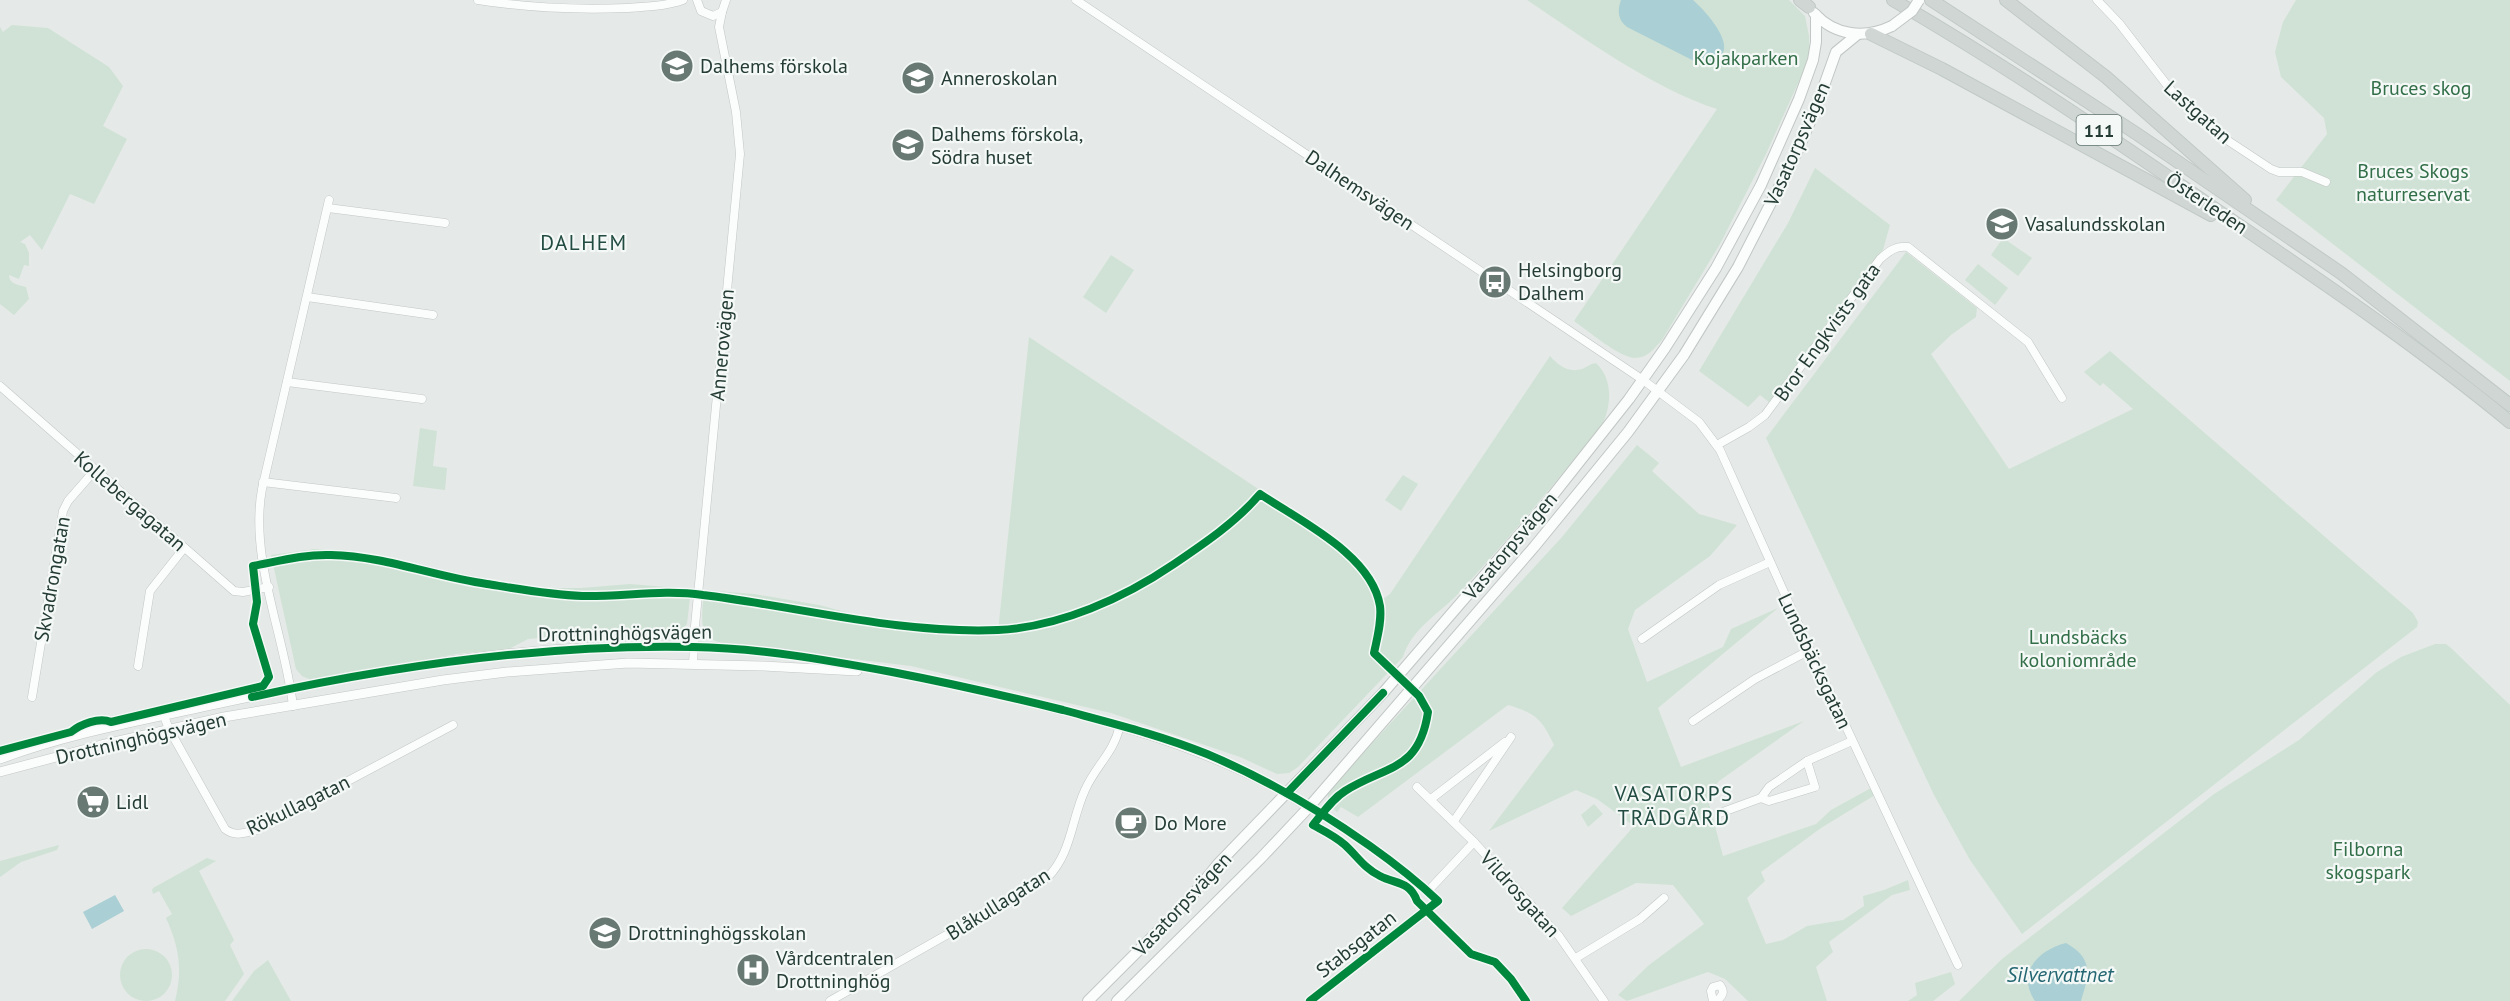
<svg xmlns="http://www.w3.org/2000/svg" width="2510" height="1001" viewBox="0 0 2510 1001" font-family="'PT Sans',sans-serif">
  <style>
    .green { fill: #d0e2d5 }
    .water { fill: #aacfd4 }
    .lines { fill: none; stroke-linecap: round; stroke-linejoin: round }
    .minor-casing { stroke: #c2c7c5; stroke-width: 9 }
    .tertiary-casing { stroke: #c2c7c5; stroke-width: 10 }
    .secondary-casing { stroke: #c1c7c5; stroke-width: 12 }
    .primary-casing { stroke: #c1c9c7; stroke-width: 14 }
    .minor { stroke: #fbfcfc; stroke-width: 8 }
    .tertiary { stroke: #fbfcfc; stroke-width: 9 }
    .secondary { stroke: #fbfcfc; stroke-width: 10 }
    .primary { stroke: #cfd6d4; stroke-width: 12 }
    .secondary-bridge-casing { stroke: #c1c7c5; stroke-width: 12; stroke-linecap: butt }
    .secondary-bridge { stroke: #fbfcfc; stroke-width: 10 }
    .cycleway-casing { stroke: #f4f8f6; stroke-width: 11 }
    .cycleway { stroke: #00873e; stroke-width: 8 }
    .labels { text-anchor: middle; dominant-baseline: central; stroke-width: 4.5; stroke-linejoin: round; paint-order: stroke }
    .shield { fill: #f4f8f6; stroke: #62746f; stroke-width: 1.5 }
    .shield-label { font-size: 18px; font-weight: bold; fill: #243c35 }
    .park-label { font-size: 20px; fill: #326f49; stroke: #f4f8f6 }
    .poi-label { font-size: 20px; fill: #243c35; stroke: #f4f8f6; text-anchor: start }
    .street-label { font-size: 20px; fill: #243c35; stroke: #f4f8f6 }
    .neighbourhood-label { font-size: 21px; letter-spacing: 1.5px; fill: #224c41; stroke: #f4f8f6 }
    .water-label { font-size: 21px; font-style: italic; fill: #246672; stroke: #f4f8f6 }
  </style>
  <rect width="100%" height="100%" fill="#e5eae8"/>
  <g class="green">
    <path d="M1527,0H1789L1805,16L1809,36V59L1766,154L1720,244L1662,340C1654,349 1647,358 1635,358C1620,358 1587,330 1574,321L1717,109C1654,89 1582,37 1527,0Z"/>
    <path d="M2296,0H2510V381L2276,200L2327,134L2324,118L2281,77L2275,52L2283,22Z"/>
    <path d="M12,25L48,28L109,67L123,86L103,126L127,139L94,204L70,194L42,250L30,235L20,242L25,244L29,253V266L24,265L19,279L9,275C9,284 19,285 26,287L29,299L14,315L0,304V27L3,32Z"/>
    <path d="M1815,168L1890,225L1883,250L1770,403L1760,395L1748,407L1699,371L1788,223Z"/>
    <path d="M2003,238L2032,258L2018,276L1991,255Z"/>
    <path d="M1906,252L1977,308L1976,317L1951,335L1931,354L2009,469L2133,409L2103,383L2100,386L2084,372L2110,351L2413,613L2418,622L2417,627L2022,934L1970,860L1934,795L1766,438Z"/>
    <path d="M1111,255L1134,270L1106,313L1083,297Z"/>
    <path d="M1978,264L2008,288L1995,305L1965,280Z"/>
    <path d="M1029,337L1343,545L1370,574L1383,599L1390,594L1550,356C1559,366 1568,373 1582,369C1587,367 1590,364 1596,363C1611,377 1612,399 1605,418C1600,432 1584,446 1575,458C1538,504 1499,549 1459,593C1439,614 1412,628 1403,657L1298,767L1289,773L1277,774L1240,757L1111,713L911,666L722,643C695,637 703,612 704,590L754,594L819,605L883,622L935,630L998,631Z"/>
    <path d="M420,428L437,431L433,466L447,468L445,490L413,486Z"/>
    <path d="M1637,445L1659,463L1652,471L1699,514L1737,525L1710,556L1635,610L1628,629L1647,682L1723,647L1731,629L1778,608L1658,708L1681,767L1804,721L1719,781L1707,796L1723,856L1816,824L1831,810L1871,788L1875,795L1821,828L1761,872L1765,881L1747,898L1766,944L1783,940L1807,926L1843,920L1864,906L1863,896L1884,890L1908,880L1910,890L1892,895L1829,942L1833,952L1816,967L1827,1001H1748L1725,979L1708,972L1627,1001L1618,995L1649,965L1704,924L1673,885L1636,883L1571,916L1562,908L1634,826L1597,799L1576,790L1489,831L1554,745C1542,719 1535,713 1508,705L1358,817L1341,807L1337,812C1329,805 1325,799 1330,789L1562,537Z"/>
    <path d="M1403,475L1418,484L1401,511L1385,500Z"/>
    <path d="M315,549L345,550L451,576L543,588H581L630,584L691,589L687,624L677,636L659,639L584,642L566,636L528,639L509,649L457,654L311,680L302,676L296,669L271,555Z"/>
    <path d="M2435,644H2446L2451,648L2510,705V1001H1959L2002,959L2214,794L2299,740L2377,672L2401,657Z"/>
    <path d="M1594,804L1603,814L1588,827L1581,815Z"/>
    <path d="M59,845L57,850L21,862L0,877V861Z"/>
    <path d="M207,858L216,861L199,871L234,940L230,945L244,974L225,1001H175C183,970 179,947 166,918L172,914L159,891L153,894L152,890L153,888Z"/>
    <circle cx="146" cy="975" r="26"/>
    <path d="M268,960L291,1001H232L254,971Z"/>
    <path d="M1951,972L1955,984L1933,1001H1908L1917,995L1915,983Z"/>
  </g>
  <g class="water">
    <path d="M1621,0H1693C1713,18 1749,62 1698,63L1627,27C1618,20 1617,11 1621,0Z"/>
    <path d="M115,895L124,911L92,929L83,912Z"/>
    <path d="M2066,943C2094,959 2089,974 2081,1001H2035C2016,973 2038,950 2066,943Z"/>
  </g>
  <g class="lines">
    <defs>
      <g id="minor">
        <path d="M478,0C528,8 577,10 627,8C646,7 666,6 683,0"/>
        <path d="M697,0L701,11L713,16L722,12L726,0"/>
        <path d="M1076,0L1643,380L1699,422L1720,450L1810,650L1958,965"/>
        <path d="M2097,0L2119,23L2177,98L2227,140L2271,169L2279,172H2302L2326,182"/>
        <path d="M328,208L445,223"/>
        <path d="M307,297L433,315"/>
        <path d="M287,382L422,399"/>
        <path d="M0,386L234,591L243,592L269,587"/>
        <path d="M1717,445L1749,427L1765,415L1880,259C1888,252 1896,245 1908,247L2028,342L2062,398"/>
        <path d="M263,482L396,498"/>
        <path d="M1642,639L1719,585L1770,562"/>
        <path d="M693,664L695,626L740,154L736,112L719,27L722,12"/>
        <path d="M138,666L150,591L184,548"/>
        <path d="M32,697L63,511L68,501L95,470"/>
        <path d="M293,706C285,636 249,559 262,489L329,200"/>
        <path d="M164,716L169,729L225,829C235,837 244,833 256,830L453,725"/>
        <path d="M1693,721L1755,679L1810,650"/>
        <path d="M1417,787L1474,842"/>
        <path d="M1761,798L1769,801L1815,787L1807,761"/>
        <path d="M1431,799L1505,742"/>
        <path d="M1309,807C1354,833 1400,864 1438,901L1310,1001"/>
        <path d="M1720,813L1761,798L1769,787L1807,761L1852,741"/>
        <path d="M1454,821L1511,737"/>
        <path d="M1428,891L1474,842L1559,936L1604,1001"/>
        <path d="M1576,958L1640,919L1664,898"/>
        <path d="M830,1001L1047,878C1072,853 1071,820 1085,790C1096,765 1114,753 1120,725"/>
        <path d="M1713,1001L1711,991L1713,987L1720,985C1725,992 1723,995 1717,1001"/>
      </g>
      <g id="tertiary">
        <path d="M0,759C69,733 144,720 216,704C383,668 554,637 726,648C780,651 833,661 886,671C937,681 988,691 1038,704C1133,728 1225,754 1309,807"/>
        <path d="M0,772L101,745L224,717L443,680L507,672L628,663L763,666L857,671"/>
      </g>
      <g id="secondary">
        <path d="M1814,13C1835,36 1865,39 1892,26"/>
        <path d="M1088,1001L1186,903L1218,864L1383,693L1546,504L1629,399L1665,348L1716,268L1761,185L1799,99L1813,60L1816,42V15"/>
        <path d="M1117,1001L1261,858L1309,807L1534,547L1628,432L1684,355L1738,267L1798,150L1816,108L1836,52L1858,34"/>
      </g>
      <g id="primary">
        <path d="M1800,0L1809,7"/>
        <path d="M1893,0C2007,66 2115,140 2224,215C2321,281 2419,347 2510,422"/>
        <path d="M1931,0L2137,134L2341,273L2510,405"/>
        <path d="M2006,0L2106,77L2245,200"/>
        <path d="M1871,34L1942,69L2211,215"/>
      </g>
    </defs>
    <use href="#minor" class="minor-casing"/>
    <use href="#tertiary" class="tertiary-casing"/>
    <use href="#secondary" class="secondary-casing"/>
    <use href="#primary" class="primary-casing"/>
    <use href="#minor" class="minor"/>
    <use href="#tertiary" class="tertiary"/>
    <use href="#secondary" class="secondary"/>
    <use href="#primary" class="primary"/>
    <defs>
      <path id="secondary-bridge" d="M1892,26L1912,11L1919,0"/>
    </defs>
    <use href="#secondary-bridge" class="secondary-bridge-casing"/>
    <use href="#secondary-bridge" class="secondary-bridge"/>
    <defs>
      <g id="cycleway">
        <path d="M252,697C397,665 544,644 693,647C760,648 826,660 892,672C949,683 1006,696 1063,710C1111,723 1160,735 1207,754C1264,778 1319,810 1370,846C1394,863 1417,881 1438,901L1310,1001"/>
        <path d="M0,751L71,732C81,724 99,717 111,722L263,686L269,677L253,624L257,602L253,566C279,561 305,554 331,555C385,556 435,577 487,584C518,589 551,595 582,596C622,597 663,589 703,595C801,607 898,634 998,630C1060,627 1124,598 1174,564C1205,543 1236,522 1260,494C1300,521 1372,555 1380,606C1382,622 1377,638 1374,653L1419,696L1428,712C1419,772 1386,765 1345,791C1332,799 1323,813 1313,825C1324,831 1335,836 1345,845C1357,856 1365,869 1380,876C1395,884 1410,881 1417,901L1471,954L1495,962L1511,979L1526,1001"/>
        <path d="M1287,793L1383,693"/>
      </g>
    </defs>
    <use href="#cycleway" class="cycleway-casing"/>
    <use href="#cycleway" class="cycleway"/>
  </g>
  <defs>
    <symbol id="school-disc" viewBox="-11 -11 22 22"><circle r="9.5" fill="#687974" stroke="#f4f8f6"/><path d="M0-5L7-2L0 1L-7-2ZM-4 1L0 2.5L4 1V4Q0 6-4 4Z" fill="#fff"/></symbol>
    <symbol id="bus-disc" viewBox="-11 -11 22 22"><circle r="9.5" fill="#687974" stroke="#f4f8f6"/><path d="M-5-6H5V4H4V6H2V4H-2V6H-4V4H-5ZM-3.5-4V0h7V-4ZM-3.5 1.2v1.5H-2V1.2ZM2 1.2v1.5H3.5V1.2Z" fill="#fff"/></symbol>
    <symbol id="supermarket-disc" viewBox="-11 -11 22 22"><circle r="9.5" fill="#687974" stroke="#f4f8f6"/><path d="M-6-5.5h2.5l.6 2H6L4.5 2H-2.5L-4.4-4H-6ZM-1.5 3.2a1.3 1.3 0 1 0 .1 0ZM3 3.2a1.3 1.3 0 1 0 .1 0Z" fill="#fff"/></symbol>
    <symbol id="cafe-disc" viewBox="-11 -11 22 22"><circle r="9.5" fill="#687974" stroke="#f4f8f6"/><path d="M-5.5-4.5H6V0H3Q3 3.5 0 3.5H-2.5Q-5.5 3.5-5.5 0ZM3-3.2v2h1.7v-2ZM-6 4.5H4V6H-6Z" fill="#fff"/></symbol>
    <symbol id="hospital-disc" viewBox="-11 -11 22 22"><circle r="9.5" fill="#687974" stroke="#f4f8f6"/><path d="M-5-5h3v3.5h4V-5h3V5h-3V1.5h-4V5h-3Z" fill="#fff"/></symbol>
  </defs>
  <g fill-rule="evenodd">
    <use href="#school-disc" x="658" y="47" width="38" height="38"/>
    <use href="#school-disc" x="899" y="59" width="38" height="38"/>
    <use href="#school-disc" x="889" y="126" width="38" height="38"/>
    <use href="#school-disc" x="1983" y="205" width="38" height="38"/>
    <use href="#bus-disc" x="1476" y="263" width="38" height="38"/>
    <use href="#supermarket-disc" x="74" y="783" width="38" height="38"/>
    <use href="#cafe-disc" x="1112" y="804" width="38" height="38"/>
    <use href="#school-disc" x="586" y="914" width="38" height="38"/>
    <use href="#hospital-disc" x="734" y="951" width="38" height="38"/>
  </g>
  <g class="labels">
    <rect class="shield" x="2076.5" y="115" width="45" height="30" rx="4.5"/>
    <g class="shield-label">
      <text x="2099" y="130">111</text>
    </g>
    <g class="park-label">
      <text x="1746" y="58">Kojakparken</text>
      <text x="2421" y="88">Bruces skog</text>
      <text x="2413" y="171">Bruces Skogs<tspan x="2413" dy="23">naturreservat</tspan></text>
      <text x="2078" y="637">Lundsbäcks<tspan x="2078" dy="23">koloniområde</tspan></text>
      <text x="2368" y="849">Filborna<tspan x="2368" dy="23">skogspark</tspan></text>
    </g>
    <g class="poi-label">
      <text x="700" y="66">Dalhems förskola</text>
      <text x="941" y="78">Anneroskolan</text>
      <text x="931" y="134">Dalhems förskola,<tspan x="931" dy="23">Södra huset</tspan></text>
      <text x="2025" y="224">Vasalundsskolan</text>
      <text x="1518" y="270">Helsingborg<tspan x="1518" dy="23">Dalhem</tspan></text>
      <text x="116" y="802">Lidl</text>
      <text x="1154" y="823">Do More</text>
      <text x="628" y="933">Drottninghögsskolan</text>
      <text x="776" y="958">Vårdcentralen<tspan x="776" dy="23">Drottninghög</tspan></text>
    </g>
    <g class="street-label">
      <text transform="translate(2198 112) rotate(42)">Lastgatan</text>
      <text transform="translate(1797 144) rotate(-66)">Vasatorpsvägen</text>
      <text transform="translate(1360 190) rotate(34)">Dalhemsvägen</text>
      <text transform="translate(2207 203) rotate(34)">Österleden</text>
      <text transform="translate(1827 332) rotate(-54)">Bror Engkvists gata</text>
      <text transform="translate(722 345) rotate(-85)">Annerovägen</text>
      <text transform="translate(130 501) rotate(41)">Kollebergagatan</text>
      <text transform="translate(1510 546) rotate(-50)">Vasatorpsvägen</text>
      <text transform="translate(52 579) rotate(-80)">Skvadrongatan</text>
      <text transform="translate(625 633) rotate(-1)">Drottninghögsvägen</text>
      <text transform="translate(1815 661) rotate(65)">Lundsbäcksgatan</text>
      <text transform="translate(141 738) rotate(-13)">Drottninghögsvägen</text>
      <text transform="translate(298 805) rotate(-26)">Rökullagatan</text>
      <text transform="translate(1520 894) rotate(48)">Vildrosgatan</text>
      <text transform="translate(998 904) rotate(-32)">Blåkullagatan</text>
      <text transform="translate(1182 904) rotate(-47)">Vasatorpsvägen</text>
      <text transform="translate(1356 944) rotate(-38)">Stabsgatan</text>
    </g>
    <g class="neighbourhood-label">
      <text x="584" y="242">DALHEM</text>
      <text x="1674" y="793">VASATORPS<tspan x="1674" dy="24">TRÄDGÅRD</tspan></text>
    </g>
    <g class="water-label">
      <text x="2060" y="974">Silvervattnet</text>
    </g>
  </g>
</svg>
